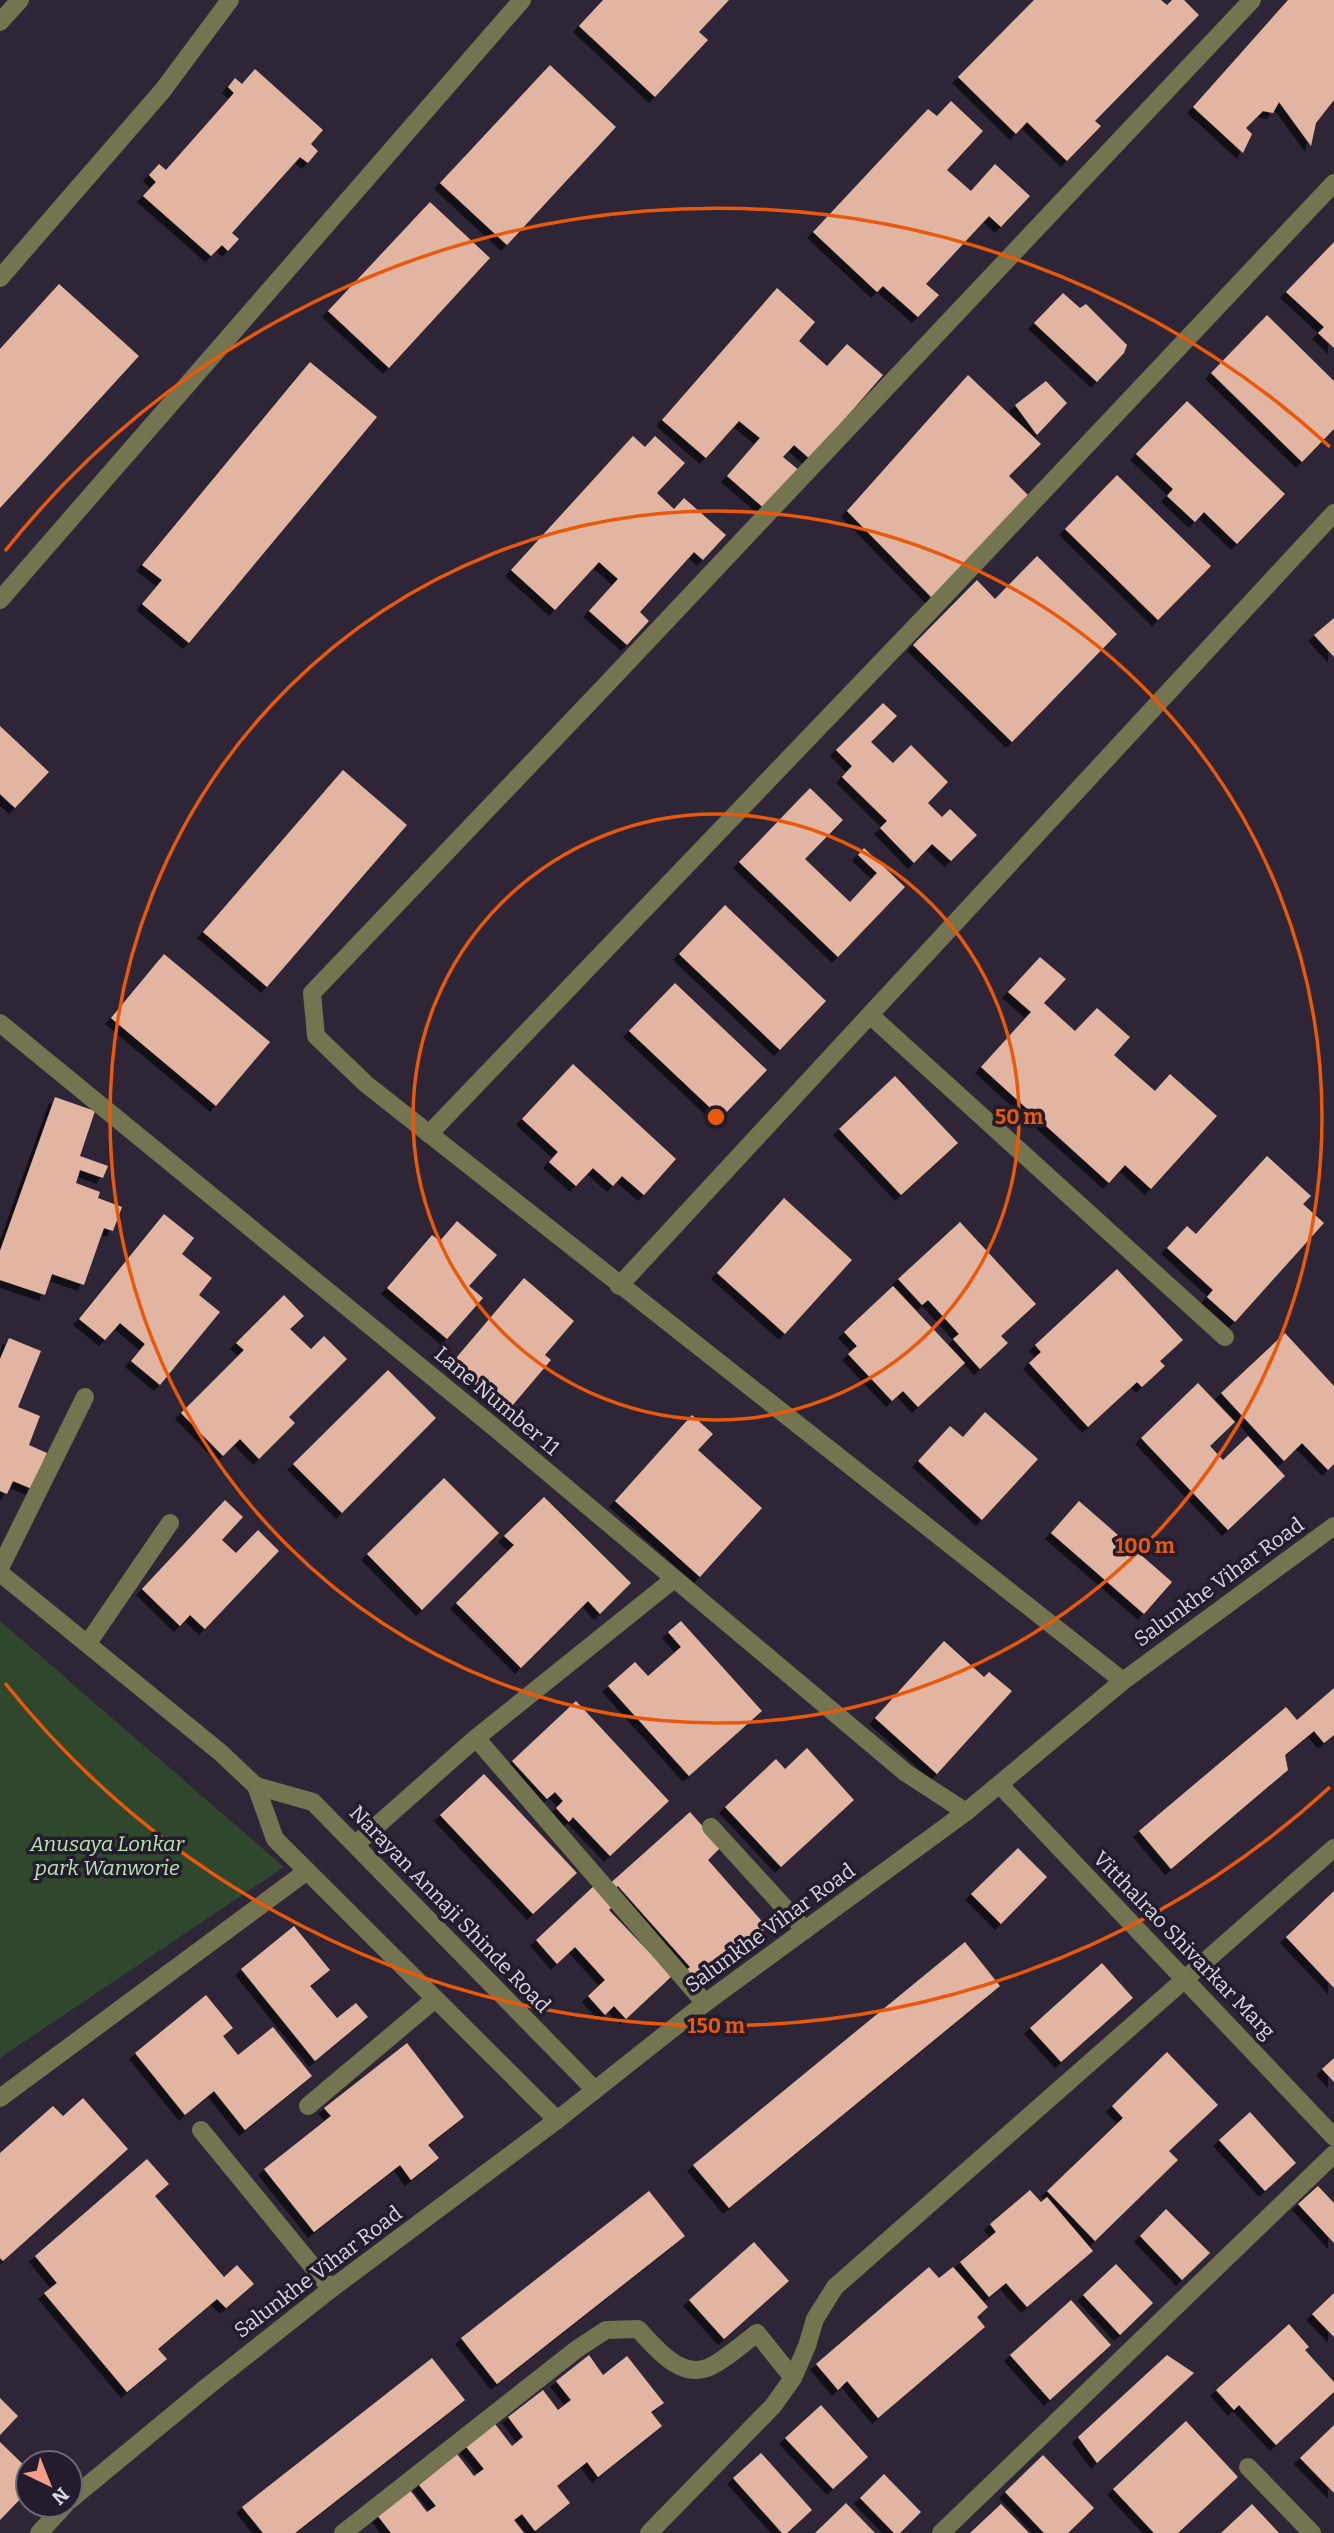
<svg xmlns="http://www.w3.org/2000/svg" width="1334" height="2533" viewBox="0 0 1334 2533" font-family="Bitter,serif">
  <style>
    .green { fill: #2f472c }
    .building { fill: #e1b5a2; filter: url(#shadow) }
    .lines { fill: none; stroke-linecap: round; stroke-linejoin: round }
    .minor { stroke: #747550; stroke-width: 18 }
    .ring { fill: none; stroke: #e8590c; stroke-width: 3.5 }
    .labels { text-anchor: middle; dominant-baseline: central; stroke-width: 7; stroke-linejoin: round; paint-order: stroke }
    .street-label { font-size: 21px; fill: #dbd6e1; stroke: #241c2d }
    .park-label { font-size: 21px; font-style: italic; fill: #b6e5af; stroke: #241c2d }
    .centre { fill: #e8590c; stroke: #241c2d; stroke-width: 3.5 }
    .ring-label { font-size: 21px; text-anchor: middle; font-weight: bold; fill: #e8590c; stroke: #241c2d; stroke-width: 7; stroke-linejoin: round; paint-order: stroke }
  </style>
  <defs>
    <filter id="shadow"><feDropShadow dx="-6" dy="6" stdDeviation="0" flood-color="#0009"/></filter>
  </defs>
  <rect width="100%" height="100%" fill="#2e2537"/>
  <path class="green" d="M0,1621L284,1867L0,2058Z"/>
  <g class="building">
    <path d="M603,0H729L699,32L708,40L655,97L579,26Z"/>
    <path d="M1034,0H1161L1167,5L1172,0H1184L1199,15L1095,121L1101,126L1067,161L1027,122L1016,134L958,77Z"/>
    <path d="M1288,0H1334V100L1316,123L1311,146L1279,102L1273,113L1263,111L1246,128L1252,134L1243,153L1193,107Z"/>
    <path d="M550,65L616,127L507,245L440,183Z"/>
    <path d="M255,69L323,130L311,144L318,151L308,163L300,157L232,233L239,239L228,251L222,245L211,256L143,196L156,182L149,175L159,164L166,170L234,93L228,87L235,78L242,84Z"/>
    <path d="M951,101L983,131L947,170L971,191L995,164L1030,196L1001,227L989,216L926,284L939,295L918,317L883,286L877,292L813,232L928,109L937,116Z"/>
    <path d="M430,202L490,258L389,368L328,311Z"/>
    <path d="M1334,242V348L1318,333L1324,327L1286,292Z"/>
    <path d="M59,284L139,356L0,508V349Z"/>
    <path d="M777,288L815,322L799,341L827,366L847,344L883,375L810,459L794,445L783,457L800,471L766,510L727,476L760,438L739,421L706,458L662,420Z"/>
    <path d="M1063,293L1080,308L1086,304L1127,345L1124,353L1097,382L1034,323Z"/>
    <path d="M1267,315L1334,381V429L1302,462L1211,373Z"/>
    <path d="M310,362L377,417L189,643L142,604L162,580L142,565Z"/>
    <path d="M968,375L1041,444L1009,476L1030,497L936,602L847,511Z"/>
    <path d="M1046,381L1067,403L1037,435L1015,405Z"/>
    <path d="M1187,401L1285,494L1237,544L1204,512L1195,522L1167,496L1173,489L1136,454Z"/>
    <path d="M633,436L645,447L655,436L685,463L657,493L674,509L684,498L726,535L703,560L694,552L640,612L649,621L627,645L589,611L618,579L599,562L555,610L511,570Z"/>
    <path d="M1117,475L1211,566L1158,620L1065,529Z"/>
    <path d="M1037,556L1117,634L1012,742L913,645L977,580L995,599Z"/>
    <path d="M1334,618V657L1314,635Z"/>
    <path d="M883,703L897,716L871,742L893,763L911,745L948,782L928,803L942,817L950,809L977,835L951,861L932,844L914,863L880,828L887,821L842,777L852,766L836,750Z"/>
    <path d="M0,726L49,772L15,808L0,794Z"/>
    <path d="M343,770L407,825L267,987L203,932Z"/>
    <path d="M810,788L843,820L805,859L850,902L877,873L858,855L864,848L905,887L838,957L739,862Z"/>
    <path d="M725,905L826,1001L780,1050L679,954Z"/>
    <path d="M164,954L270,1042L216,1106L111,1018Z"/>
    <path d="M1040,957L1066,979L1044,1003L1075,1031L1097,1008L1130,1037L1114,1055L1155,1091L1170,1074L1217,1116L1151,1189L1125,1165L1109,1183L981,1067L1031,1012L1008,992Z"/>
    <path d="M675,983L767,1070L721,1118L629,1031Z"/>
    <path d="M573,1064L676,1159L644,1195L622,1176L613,1186L593,1168L576,1186L549,1162L558,1152L522,1119Z"/>
    <path d="M895,1076L958,1143L901,1195L839,1129Z"/>
    <path d="M55,1097L95,1111L80,1156L108,1166L103,1178L80,1170L76,1183L100,1192L98,1198L122,1207L113,1231L104,1228L84,1285L52,1274L45,1295L0,1280V1251Z"/>
    <path d="M1267,1156L1311,1196L1303,1204L1324,1223L1235,1322L1207,1297L1213,1290L1167,1248L1187,1226L1196,1234Z"/>
    <path d="M784,1198L852,1260L785,1334L717,1273Z"/>
    <path d="M164,1214L194,1238L182,1254L212,1278L199,1295L220,1312L160,1385L131,1361L145,1344L120,1323L105,1340L79,1319Z"/>
    <path d="M457,1221L497,1255L469,1286L483,1298L447,1339L387,1288L432,1235L440,1241Z"/>
    <path d="M960,1222L1036,1304L1001,1336L1008,1343L980,1369L953,1339L959,1334L928,1300L922,1305L898,1279Z"/>
    <path d="M1117,1269L1183,1340L1160,1361L1165,1366L1142,1387L1137,1382L1088,1427L1029,1363L1041,1352L1035,1345Z"/>
    <path d="M524,1278L574,1321L545,1355L551,1360L512,1406L489,1386L484,1392L451,1364Z"/>
    <path d="M893,1286L965,1363L918,1407L903,1391L892,1401L848,1354L857,1346L844,1332Z"/>
    <path d="M284,1295L304,1316L290,1329L311,1349L324,1336L347,1359L289,1417L295,1423L259,1459L240,1439L223,1456L181,1413L244,1350L236,1343Z"/>
    <path d="M1285,1333L1334,1386V1464L1328,1470L1302,1443L1284,1461L1221,1393Z"/>
    <path d="M9,1338L41,1351L18,1407L40,1416L29,1445L47,1453L32,1489L13,1481L7,1494L0,1491V1359Z"/>
    <path d="M388,1370L436,1418L342,1513L293,1464Z"/>
    <path d="M1198,1383L1235,1422L1210,1446L1223,1460L1248,1436L1285,1476L1228,1530L1141,1438Z"/>
    <path d="M985,1412L1038,1459L982,1520L918,1461L950,1426L963,1437Z"/>
    <path d="M692,1415L713,1434L698,1450L762,1508L700,1577L615,1501Z"/>
    <path d="M444,1478L499,1533L422,1610L367,1554Z"/>
    <path d="M544,1497L631,1583L600,1614L588,1601L521,1668L456,1603L514,1545L504,1536Z"/>
    <path d="M225,1500L243,1517L222,1540L236,1553L258,1530L279,1551L205,1629L190,1615L180,1626L142,1589Z"/>
    <path d="M1079,1501L1172,1582L1144,1614L1051,1533Z"/>
    <path d="M681,1621L762,1711L689,1776L608,1686L635,1662L648,1676L681,1647L668,1632Z"/>
    <path d="M944,1641L984,1677L989,1672L1012,1691L937,1774L875,1718Z"/>
    <path d="M1334,1688V1735L1324,1743L1314,1731L1285,1755L1288,1770L1171,1869L1139,1831L1286,1707L1297,1720Z"/>
    <path d="M576,1701L669,1801L610,1856L573,1817L569,1822L556,1808L563,1801L555,1792L547,1799L512,1761Z"/>
    <path d="M807,1748L854,1800L781,1867L725,1807L776,1759L785,1769Z"/>
    <path d="M484,1774L577,1873L533,1914L440,1815Z"/>
    <path d="M690,1812L721,1847L708,1860L767,1927L697,1989L683,1973L690,1967L618,1886L611,1892L606,1887Z"/>
    <path d="M1018,1848L1047,1877L1001,1924L971,1894Z"/>
    <path d="M596,1884L615,1904L609,1910L672,1976L626,2019L614,2006L605,2015L588,1996L605,1980L575,1947L557,1964L536,1940Z"/>
    <path d="M1334,1891V1988L1286,1937Z"/>
    <path d="M294,1926L330,1970L310,1986L337,2018L356,2003L368,2017L315,2061L241,1969Z"/>
    <path d="M965,1942L1000,1986L729,2208L693,2165Z"/>
    <path d="M1102,1963L1133,1998L1061,2062L1030,2028Z"/>
    <path d="M206,1995L233,2028L223,2036L238,2055L273,2027L312,2076L245,2130L214,2091L185,2115L135,2053Z"/>
    <path d="M407,2043L464,2117L428,2145L439,2158L411,2180L400,2165L314,2232L264,2169L331,2116L324,2108Z"/>
    <path d="M1167,2052L1218,2105L1169,2151L1178,2160L1095,2241L1047,2191L1123,2118L1112,2106Z"/>
    <path d="M1334,2058V2082L1322,2069Z"/>
    <path d="M83,2098L128,2149L3,2261L0,2258V2153L53,2106L63,2116Z"/>
    <path d="M1250,2112L1296,2163L1265,2191L1219,2140Z"/>
    <path d="M147,2159L169,2184L155,2196L224,2277L237,2265L254,2284L226,2308L217,2299L158,2349L167,2359L127,2392L44,2293L57,2283L35,2256Z"/>
    <path d="M1318,2186L1334,2203V2243L1298,2204Z"/>
    <path d="M1030,2190L1041,2202L1047,2197L1093,2251L1027,2307L1006,2283L989,2297L960,2262L996,2232L990,2224Z"/>
    <path d="M649,2191L685,2236L497,2384L461,2338Z"/>
    <path d="M1166,2209L1210,2253L1182,2280L1140,2236Z"/>
    <path d="M754,2242L789,2281L724,2339L689,2300Z"/>
    <path d="M1116,2264L1153,2303L1120,2335L1083,2295Z"/>
    <path d="M929,2267L939,2278L953,2267L988,2307L977,2317L985,2327L878,2418L847,2381L838,2390L816,2364Z"/>
    <path d="M1334,2293V2337L1312,2314Z"/>
    <path d="M1071,2300L1111,2345L1050,2400L1010,2355Z"/>
    <path d="M1289,2324L1309,2347L1305,2350L1334,2382V2392L1276,2445L1239,2405L1234,2410L1216,2390Z"/>
    <path d="M589,2355L603,2375L627,2356L664,2403L651,2412L662,2426L598,2477L587,2462L557,2486L570,2503L535,2531L522,2514L514,2520L524,2533H391L374,2511L407,2486L427,2512L436,2506L419,2485L457,2454L474,2476L484,2469L463,2443L492,2420L512,2446L523,2437L508,2417L543,2390L558,2410L571,2400L556,2381Z"/>
    <path d="M1167,2355L1194,2373L1097,2463L1078,2437Z"/>
    <path d="M432,2358L465,2400L295,2533H263L242,2507Z"/>
    <path d="M0,2398L18,2416L0,2435Z"/>
    <path d="M821,2405L868,2457L833,2489L785,2438Z"/>
    <path d="M1186,2421L1238,2477L1178,2533H1154L1113,2489Z"/>
    <path d="M1334,2425V2493L1300,2458Z"/>
    <path d="M0,2442L28,2469V2491L0,2520Z"/>
    <path d="M761,2453L812,2510L787,2533H782L733,2478Z"/>
    <path d="M1043,2455L1094,2508L1068,2533H1044L1005,2492Z"/>
    <path d="M884,2474L921,2512L900,2533H894L860,2498Z"/>
    <path d="M846,2503L875,2533H815Z"/>
    <path d="M1001,2504L1029,2533H970Z"/>
    <path d="M1252,2504L1279,2533H1221Z"/>
  </g>
  <g class="lines">
    <g class="minor">
      <path d="M0,22L20,0"/>
      <path d="M0,278L163,90L230,0"/>
      <path d="M0,600L522,0"/>
      <path d="M870,1015L1225,1337"/>
      <path d="M0,1023L495,1428L906,1773L966,1812"/>
      <path d="M429,1134L935,606L1334,183"/>
      <path d="M619,1286L1334,513"/>
      <path d="M0,1568L85,1397"/>
      <path d="M0,1573L221,1753L256,1786L275,1839L557,2120"/>
      <path d="M88,1643L170,1523"/>
      <path d="M1123,1681L366,1084L316,1036L312,993L604,687L1252,0"/>
      <path d="M476,1738L705,2003"/>
      <path d="M1000,1785L1334,2137"/>
      <path d="M256,1786L313,1802L595,2090"/>
      <path d="M711,1827L805,1930"/>
      <path d="M356,1844L476,1738L674,1579"/>
      <path d="M0,2098L307,1871"/>
      <path d="M308,2106L435,1999"/>
      <path d="M201,2130L331,2289"/>
      <path d="M1248,2467L1312,2533"/>
      <path d="M70,2500L208,2386L331,2289L557,2120L705,2003L966,1812L1123,1681L1334,1526"/>
      <path d="M39,2533L65,2505"/>
      <path d="M343,2533L577,2349L606,2330L638,2329C655,2347 679,2378 707,2368C720,2364 745,2342 757,2333L793,2378"/>
      <path d="M649,2533L773,2406L793,2378L807,2346L815,2319L835,2287L1334,1848"/>
      <path d="M941,2533L1334,2154"/>
    </g>
  </g>
  <g class="ring">
    <circle cx="716" cy="1117" r="303"/>
    <circle cx="716" cy="1117" r="606"/>
    <path d="M1330 1787A909 909 0 0 1 5 1683M5 551A909 909 0 0 1 1330 447"/>
  </g>
  <g class="labels">
    <g class="street-label">
      <text transform="translate(497 1401) rotate(40)">Lane Number 11</text>
      <text transform="translate(1219 1582) rotate(-36)">Salunkhe Vihar Road</text>
      <text transform="translate(450 1909) rotate(46)">Narayan Annaji Shinde Road</text>
      <text transform="translate(770 1928) rotate(-36)">Salunkhe Vihar Road</text>
      <text transform="translate(1184 1945) rotate(46)">Vitthalrao Shivarkar Marg</text>
      <text transform="translate(318 2272) rotate(-37)">Salunkhe Vihar Road</text>
    </g>
    <g class="park-label">
      <text x="107" y="1844">Anusaya Lonkar<tspan x="107" dy="24">park Wanworie</tspan></text>
    </g>
  </g>
  <circle cx="716" cy="1117" r="10" class="centre"/>
  <g class="ring-label">
    <text x="1019" y="1124">50 m</text>
    <text x="1145" y="1553">100 m</text>
    <text x="716" y="2033">150 m</text>
  </g>
  <g transform="translate(49 2484) rotate(137)"><circle r="33" fill="#241c2d" stroke="#6d6675" stroke-width="2"/>
  <path d="M0-5L12 26L0 18L-12 26Z" fill="#f49d8d"/>
  <text y="-10" font-size="19" font-weight="bold" text-anchor="middle" fill="#dbd6e1">N</text>
  </g>
</svg>
